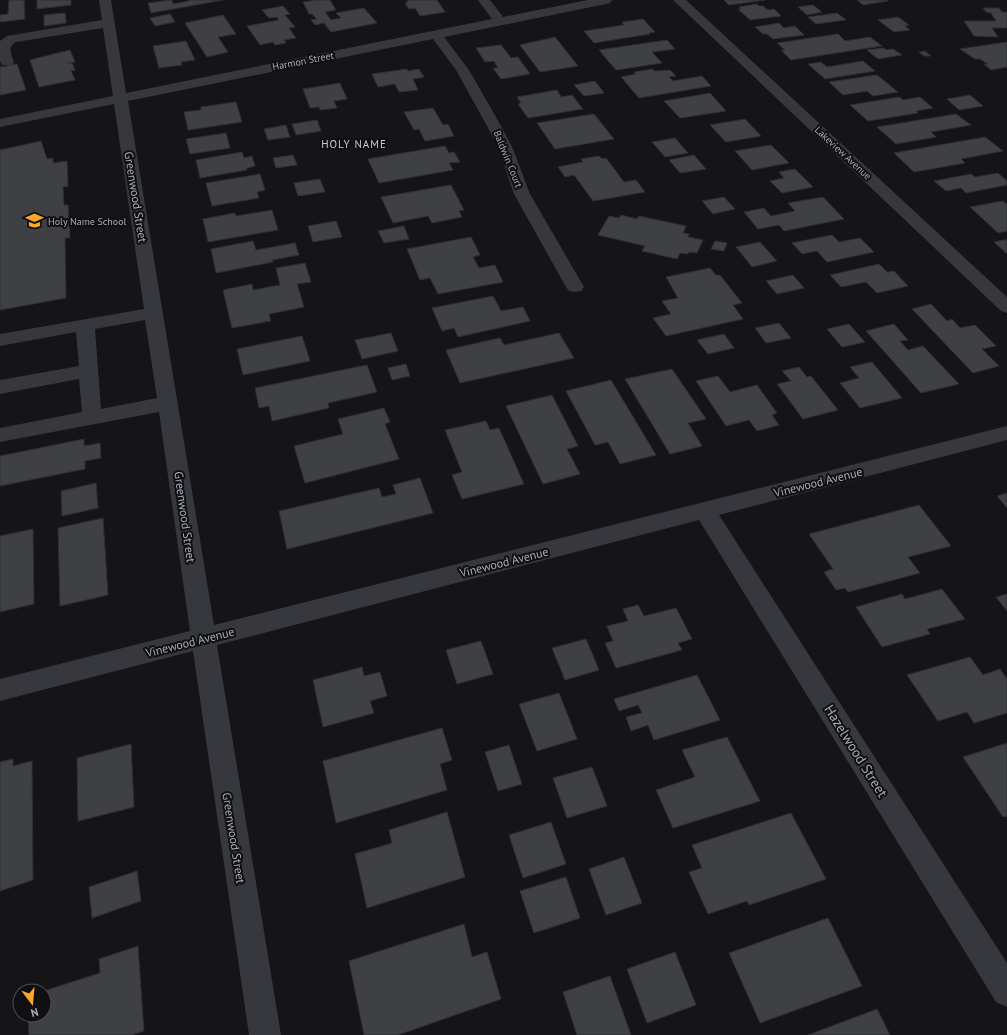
<svg xmlns="http://www.w3.org/2000/svg" width="1007" height="1035" viewBox="0 0 1007 1035" font-family="'PT Sans',sans-serif">
  <style>
    .building { fill: #3f4044; stroke: #2f2f34 }
    .lines { fill: none; stroke-linecap: round; stroke-linejoin: round }
    .minor { fill: #36383d; fill-rule: evenodd }
    .labels { text-anchor: middle; dominant-baseline: central; stroke-width: 4; stroke-linejoin: round; paint-order: stroke }
    .far-street-label { font-size: 10px; fill: #a7adb8; stroke: #101012 }
    .far-poi-label { font-size: 10px; fill: #a7adb8; stroke: #101012; text-anchor: start }
    .far-neighbourhood-label { font-size: 11px; letter-spacing: 1px; fill: #c8ccd4; stroke: #101012 }
    .street-label { font-size: 12px; fill: #a7adb8; stroke: #101012 }
    .near-street-label { font-size: 14px; fill: #a7adb8; stroke: #101012 }
  </style>
  <rect width="100%" height="100%" fill="#151517"/>
  <g class="building">
    <path d="M9,0H24L25,19L0,22V15L8,14Z"/>
    <path d="M37,0H71V5L37,9Z"/>
    <path d="M171,0H172L173,4L189,1V0H223L151,13L148,3Z"/>
    <path d="M316,0H330L336,10L325,12L331,20L341,18L336,13L364,8L377,23L331,32L324,23L315,25L311,20L317,19L312,14H309L303,2Z"/>
    <path d="M407,0H437L445,12L420,16L415,8L409,9L405,3L408,2Z"/>
    <path d="M724,0H765L729,5Z"/>
    <path d="M857,0H886L888,1L863,5Z"/>
    <path d="M757,4L759,6H763L768,10L774,9L781,16L750,20L738,9H741L739,7Z"/>
    <path d="M813,5L822,12L807,15L798,7Z"/>
    <path d="M283,6L290,14L285,15L295,27L289,28L296,38L284,40L286,43L275,45L273,42L260,45L247,26L279,20L277,17L269,18L262,10Z"/>
    <path d="M983,8H999L1002,12H1007V28H992L998,37L974,36L964,21H996L991,13L986,12Z"/>
    <path d="M65,13L66,23L44,26V15Z"/>
    <path d="M837,13L846,20L816,24L808,17Z"/>
    <path d="M170,14L175,22L155,26L150,18Z"/>
    <path d="M223,15L236,34L218,37L228,52L207,57L185,23Z"/>
    <path d="M898,17L909,25L905,26L910,30L894,32L878,20Z"/>
    <path d="M643,19L655,32L649,33L650,34L594,43L584,31L624,25L622,22Z"/>
    <path d="M779,23L784,28L795,26L804,35L773,39L767,34H763L755,27Z"/>
    <path d="M838,34L845,41L870,37L882,46L791,60L781,50H785L777,43Z"/>
    <path d="M555,37L578,66L540,72L520,45Z"/>
    <path d="M667,40L675,49L652,52L662,63L616,70L599,50Z"/>
    <path d="M186,41L195,60L181,62L182,65L159,68L153,46Z"/>
    <path d="M1007,42V67L991,70L984,64H988L980,59H975L960,49Z"/>
    <path d="M501,45L511,58L518,57L530,74L501,79L493,68H498L494,61L485,62L476,48Z"/>
    <path d="M884,48L886,50L893,49L902,55L878,59L867,50Z"/>
    <path d="M70,50L75,62L68,63H72L75,70L71,71L75,80L39,87L30,60Z"/>
    <path d="M925,51L931,56H924L919,52Z"/>
    <path d="M863,61L875,71L825,79L808,64L821,62L827,67Z"/>
    <path d="M17,64L26,90L0,95V67Z"/>
    <path d="M407,69L408,71L419,69L424,77L413,79L418,90L399,92L395,84L378,87L372,74Z"/>
    <path d="M653,69L654,71L670,70L676,76L669,77L673,81L702,76L711,86L639,98L621,77L636,74L634,72Z"/>
    <path d="M877,75L898,92L873,96L867,91L843,95L829,82Z"/>
    <path d="M595,81L604,93L584,96L574,85Z"/>
    <path d="M340,83L347,99L334,101L337,108L320,110L319,107L310,108L303,89Z"/>
    <path d="M557,90L561,97L572,95L583,109L528,118L518,104L521,103L517,97Z"/>
    <path d="M710,93L726,111L680,118L664,101Z"/>
    <path d="M970,95L983,106L959,110L947,99Z"/>
    <path d="M899,97L903,100L920,97L933,108L916,111L918,113L868,121L850,105Z"/>
    <path d="M236,102L242,122L188,130L184,112L201,110V107Z"/>
    <path d="M433,108L443,125L448,124L454,136L425,141L419,129L414,130L404,112Z"/>
    <path d="M594,114L614,139L555,149L537,123Z"/>
    <path d="M956,114L971,125L931,132L936,137L896,144L877,127Z"/>
    <path d="M745,119L761,136L726,142L710,125Z"/>
    <path d="M317,120L321,131L296,135L292,124Z"/>
    <path d="M286,125L290,137L268,140L264,129Z"/>
    <path d="M226,133L230,148L190,154L186,139Z"/>
    <path d="M985,137L1003,151L961,159L965,163L914,172L894,153Z"/>
    <path d="M675,138L688,153L665,157L652,142Z"/>
    <path d="M41,141L47,159L53,158V163L67,161L68,186L63,187L64,205H68L70,238H65L66,298L0,310V150Z"/>
    <path d="M771,145L789,163L752,170L735,151Z"/>
    <path d="M445,146L449,153L454,152L460,162L449,163L453,170L379,183L368,159Z"/>
    <path d="M242,152L244,158L252,156L255,166L247,168V170L200,178L196,160Z"/>
    <path d="M293,155L297,165L276,168L273,158Z"/>
    <path d="M694,155L706,169L680,173L669,160Z"/>
    <path d="M599,156L602,159L606,158L624,182L636,180L645,192L593,201L574,175L565,177L558,167L583,162L581,159Z"/>
    <path d="M795,169L813,187L782,193L770,181L784,178L779,172Z"/>
    <path d="M998,173L1007,181V185L966,193L961,188L946,191L934,181L971,174L975,177Z"/>
    <path d="M260,174L265,190L257,192L259,198L212,206L206,183Z"/>
    <path d="M320,179L325,192L298,196L294,183Z"/>
    <path d="M451,185L464,210L459,211L462,217L432,223L428,216L393,223L381,197Z"/>
    <path d="M724,197L735,209L713,214L702,201Z"/>
    <path d="M823,197L844,219L784,231L779,225L758,229L744,212L764,208L771,216L795,211L788,203Z"/>
    <path d="M1003,201L1007,204V231L998,233L970,207Z"/>
    <path d="M272,210L278,230L208,242L203,219L235,213L236,216Z"/>
    <path d="M621,215L637,219L639,216L686,226L683,233L689,234L688,237L703,240L697,253L689,252L688,254L680,253L677,259L642,251L645,246L598,235L609,216L619,218Z"/>
    <path d="M336,221L342,237L313,242L308,226Z"/>
    <path d="M404,226L409,239L384,243L378,231Z"/>
    <path d="M832,235L839,242L860,238L874,252L827,262L817,251L802,254L792,243Z"/>
    <path d="M471,237L480,255L473,257L479,268L495,265L503,282L438,294L430,278L420,280L407,249Z"/>
    <path d="M1004,240H1007V252L1006,253L994,242Z"/>
    <path d="M253,241L256,250L295,243L299,255L272,260L273,262L216,273L211,249Z"/>
    <path d="M715,241L727,243L724,251L711,249Z"/>
    <path d="M760,242L777,261L752,267L736,247Z"/>
    <path d="M305,263L311,282L297,284L304,307L269,314L271,321L232,328L223,290L252,284L253,290L280,285L276,268Z"/>
    <path d="M879,264L887,272L894,271L908,286L877,293L866,282L841,287L830,275Z"/>
    <path d="M710,268L716,275H720L742,303L733,305L743,319L666,336L653,318L671,314L662,301L678,298L666,277Z"/>
    <path d="M793,275L804,288L777,294L766,281Z"/>
    <path d="M493,296L501,311L523,307L530,321L458,337L454,328L442,331L432,308Z"/>
    <path d="M931,304L947,321L952,319L960,328L975,325L996,346L982,349L999,366L973,373L912,309Z"/>
    <path d="M779,323L791,338L766,343L755,328Z"/>
    <path d="M849,324L865,342L842,347L827,329Z"/>
    <path d="M894,324L908,340L900,341L908,350L923,346L959,384L921,393L866,331Z"/>
    <path d="M391,333L398,351L362,359L355,340Z"/>
    <path d="M559,333L574,358L460,383L446,350L500,338L504,345Z"/>
    <path d="M724,334L734,348L708,354L697,340Z"/>
    <path d="M302,336L310,361L243,375L237,349Z"/>
    <path d="M872,362L902,398L860,408L840,383L859,378L850,367Z"/>
    <path d="M406,364L410,376L392,380L388,368Z"/>
    <path d="M367,365L377,392L328,403L329,408L272,421L269,406L259,408L255,388Z"/>
    <path d="M799,367L807,377L811,376L838,410L803,419L777,384L791,381L782,371Z"/>
    <path d="M672,369L706,419L688,423L702,446L670,454L625,379Z"/>
    <path d="M718,376L730,392L757,385L777,413L772,415L779,425L757,431L749,420L726,426L696,381Z"/>
    <path d="M611,380L656,455L620,464L608,442L595,445L566,391Z"/>
    <path d="M552,395L578,446L567,449L580,474L543,484L506,406Z"/>
    <path d="M384,408L390,422L385,424L399,459L305,483L294,446L343,434L338,419Z"/>
    <path d="M486,421L490,430L499,428L524,484L462,499L452,475L462,472L445,430Z"/>
    <path d="M84,439V446L100,443L101,458L85,461V469L0,486V456Z"/>
    <path d="M420,478L433,513L287,549L279,511L379,488L382,497L396,494L393,485Z"/>
    <path d="M96,483L98,508L62,516L61,491Z"/>
    <path d="M1007,493V508L997,496Z"/>
    <path d="M919,505L951,546L908,557L920,573L848,592L845,588L836,590L824,572L833,569L809,534Z"/>
    <path d="M103,518L108,595L60,606L58,528Z"/>
    <path d="M33,529L34,604L0,612V536Z"/>
    <path d="M942,589L965,619L927,629L930,634L882,647L856,607L902,594L905,599Z"/>
    <path d="M1007,594V611L996,597Z"/>
    <path d="M638,605L644,616L676,608L692,639L678,643L682,650L616,668L605,643L613,641L607,626L628,621L623,609Z"/>
    <path d="M586,639L599,670L565,680L552,648Z"/>
    <path d="M481,641L493,674L457,684L446,650Z"/>
    <path d="M970,657L983,675L1000,669L1007,679V713L974,723L967,712L938,721L907,675Z"/>
    <path d="M362,667L364,676L380,672L387,696L370,701L374,713L323,727L313,680Z"/>
    <path d="M697,675L720,720L654,740L648,725L631,731L626,717L642,713L638,705L619,711L614,699Z"/>
    <path d="M559,693L577,739L537,751L519,704Z"/>
    <path d="M442,728L452,760L440,764L447,790L336,823L323,761Z"/>
    <path d="M727,737L760,801L673,828L656,790L695,777L682,750Z"/>
    <path d="M1007,743V816L1003,817L963,757Z"/>
    <path d="M131,744L134,807L78,821L77,758Z"/>
    <path d="M509,745L522,784L498,791L485,752Z"/>
    <path d="M13,759V766L32,761L33,880L0,891V762Z"/>
    <path d="M592,767L607,806L567,818L553,778Z"/>
    <path d="M447,812L465,877L367,908L355,854L392,843L389,830Z"/>
    <path d="M791,813L826,879L749,905L747,901L708,914L689,872L702,868L692,845Z"/>
    <path d="M551,822L566,864L523,878L509,835Z"/>
    <path d="M624,857L642,903L606,915L589,869Z"/>
    <path d="M137,871L141,901L92,918L89,887Z"/>
    <path d="M566,877L580,918L534,933L520,891Z"/>
    <path d="M828,918L862,986L760,1023L729,953Z"/>
    <path d="M464,924L472,957L487,952L501,999L398,1035H364L349,961Z"/>
    <path d="M138,946L144,1031L132,1035H29L28,1015H44V991L100,973L99,959Z"/>
    <path d="M675,952L696,1005L647,1023L627,969Z"/>
    <path d="M610,976L631,1035H577L563,992Z"/>
    <path d="M877,1009L890,1035H808Z"/>
  </g>
  <g class="lines">
    <g class="minor">
      <path d="M99,0H111L126,93L492,19L478,0H490L503,17L588,0H612L610,3L606,4L444,37L469,70L501,126L513,149L530,194L584,287L581,291L575,292L569,291L566,287L514,194L499,149L487,126L456,70L433,39L128,101L214,625L1007,426V440L719,515L1007,963V1007L996,1002L699,520L217,645L281,1035H249L193,651L0,701V679L190,631L159,412L0,442V428L82,412L79,379L0,394V380L79,366L76,332L0,346V334L144,309L114,104L0,127V119L113,96L103,28L16,42C7,47 11,53 14,62L12,65H2L0,61V41L7,36L102,20ZM145,320L157,398L101,409L95,329Z"/>
      <path d="M673,0H686L1007,297V313L1001,311Z"/>
    </g>
  </g>
  <defs>
    <symbol id="school-bare" viewBox="-9 -9 18 18"><path d="M0-5L7-2L0 1L-7-2ZM-4 1L0 2.5L4 1V4Q0 6-4 4Z" fill="#fba82a" stroke="#101012" stroke-width="2.5" paint-order="stroke"/></symbol>
  </defs>
  <g fill-rule="evenodd">
    <use href="#school-bare" x="22" y="208" width="25" height="25"/>
  </g>
  <g class="labels">
    <g class="far-street-label">
      <text transform="translate(303 61) rotate(-11)">Harmon Street</text>
      <text transform="translate(843 153) rotate(43)">Lakeview Avenue</text>
      <text transform="translate(508 159) rotate(68)">Baldwin Court</text>
    </g>
    <g class="far-poi-label">
      <text x="48" y="221">Holy Name School</text>
    </g>
    <g class="far-neighbourhood-label">
      <text x="354" y="144">HOLY NAME</text>
    </g>
    <g class="street-label">
      <text transform="translate(136 197) rotate(81)">Greenwood Street</text>
      <text transform="translate(818 482) rotate(-14)">Vinewood Avenue</text>
      <text transform="translate(185 517) rotate(82)">Greenwood Street</text>
      <text transform="translate(504 562) rotate(-14)">Vinewood Avenue</text>
      <text transform="translate(190 642) rotate(-14)">Vinewood Avenue</text>
      <text transform="translate(234 838) rotate(81)">Greenwood Street</text>
    </g>
    <g class="near-street-label">
      <text transform="translate(856 751) rotate(58)">Hazelwood Street</text>
    </g>
  </g>
  <g transform="translate(32 1003) rotate(164)"><circle r="19" fill="#101012" stroke="#4c4f54"/>
  <path d="M0-3L7 15L0 10L-7 15Z" fill="#fba82a"/>
  <text y="-6" font-size="11" font-weight="bold" text-anchor="middle" fill="#a7adb8">N</text>
  </g>
</svg>
